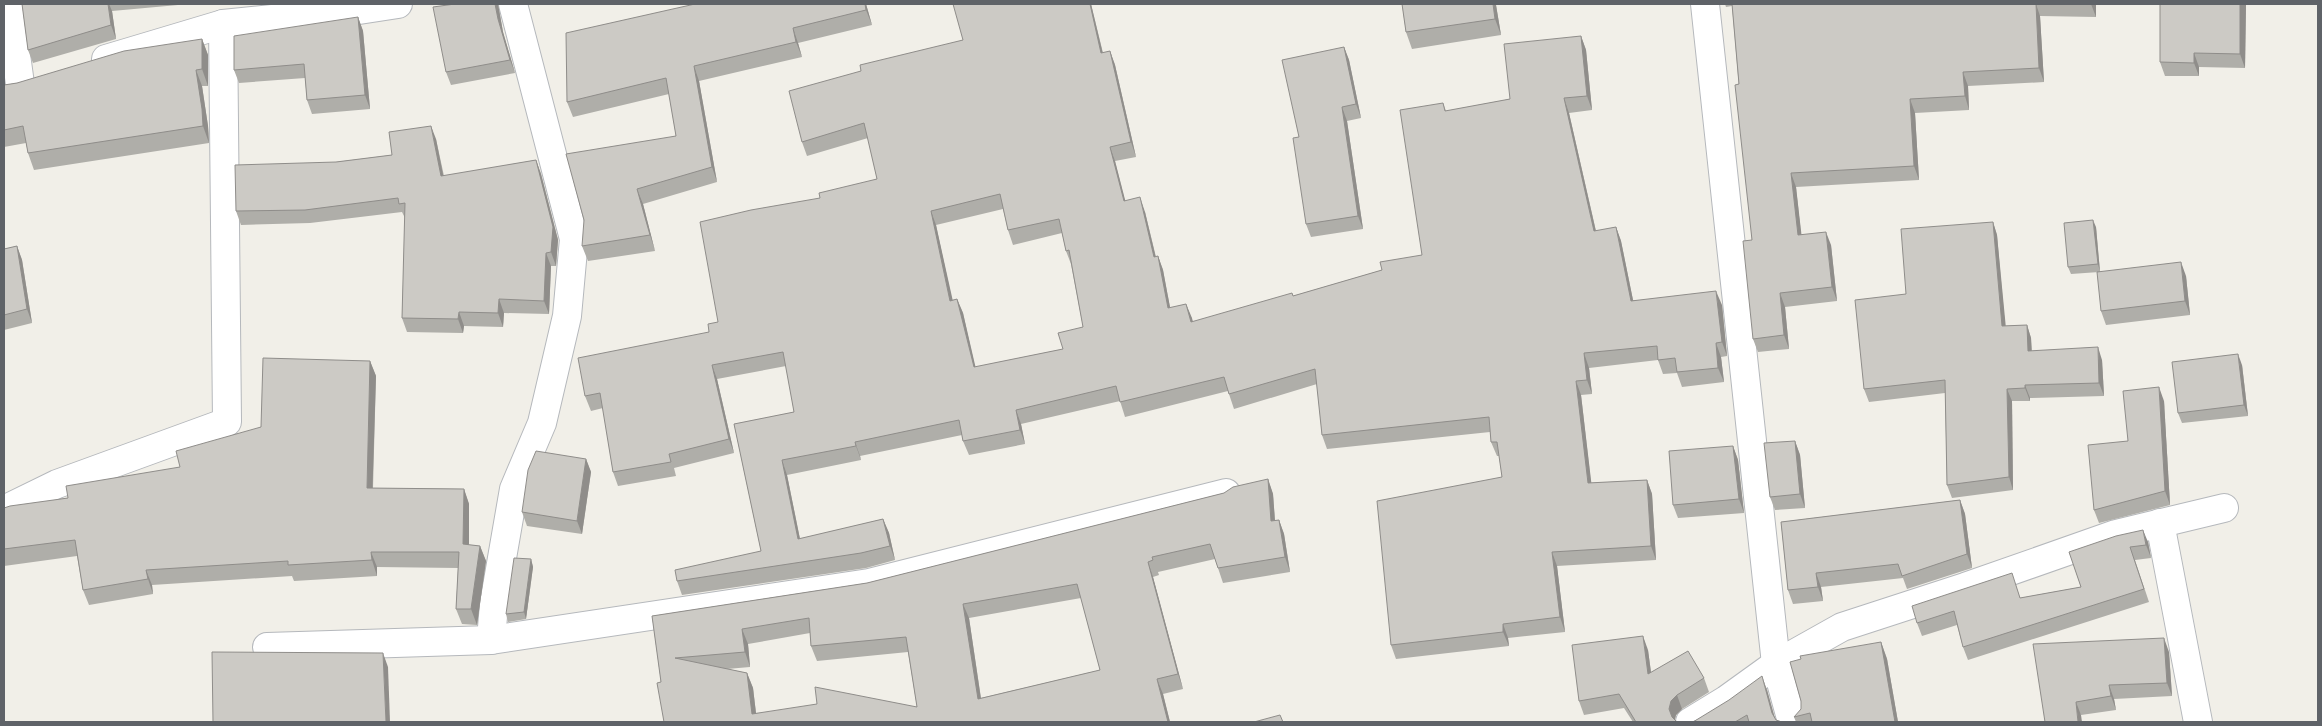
<svg xmlns="http://www.w3.org/2000/svg" width="2322" height="726" viewBox="0 0 2322 726" font-family="'Source Sans 3',sans-serif">
  <style>
    .lines { fill: none; stroke-linecap: round; stroke-linejoin: round }
    .minor-casing { stroke: #b5b8bc; stroke-width: 30 }
    .minor { stroke: #fff; stroke-width: 28 }
    .wall { fill: #afaea9; fill-rule: evenodd }
    .shaded-wall { fill: #8f8d8a }
    .building { fill: #cccac5; stroke: #8f8d8a; fill-rule: evenodd }
  </style>
  <rect width="100%" height="100%" fill="#f1efe8"/>
  <g class="lines">
    <defs>
      <g id="minor">
        <path d="M9,4L20,84"/>
        <path d="M1705,4L1776,664L1792,722"/>
        <path d="M106,59L223,24L359,10L398,4"/>
        <path d="M4,510L57,484L227,422L223,24"/>
        <path d="M2160,523L2198,722"/>
        <path d="M491,640L494,604L514,489L542,423L567,316L574,239L513,4"/>
        <path d="M267,647L491,640L869,583L1226,493"/>
        <path d="M1690,722L1726,700L1776,664L1842,627L1965,587L2116,534L2224,508"/>
      </g>
    </defs>
    <use href="#minor" class="minor-casing"/>
    <use href="#minor" class="minor"/>
  </g>
  <g class="wall">
    <path d="M22,4H189L112,11L116,39L33,63L28,50Z"/>
    <path d="M455,4H498L503,32L515,73L451,85L446,72Z"/>
    <path d="M695,4H866L872,25L798,43L802,57L699,81L717,182L643,204L655,251L588,261L582,246L676,136L669,94L573,117L567,102Z"/>
    <path d="M1091,4L1103,53L1110,51L1115,65L1136,157L1115,161L1125,201L1145,212L1156,257L1158,256L1163,270L1170,308L1186,304L1193,322L1293,296L1382,270L1422,255L1443,103L1446,111L1510,99L1581,36L1586,50L1592,110L1569,113L1596,231L1616,227L1621,241L1633,300L1722,305L1727,356L1721,357L1724,382L1682,387L1677,373L1663,374L1658,360L1589,368L1592,394L1581,395L1591,483L1647,480L1652,494L1656,560L1557,566L1565,632L1508,638L1509,646L1396,659L1391,645L1502,477L1499,456H1497L1491,442L1490,432L1327,449L1322,435L1317,384L1234,409L1228,391L1125,417L1120,401L1021,424L1025,444L969,455L963,441L962,435L860,456L861,460L787,475L800,539L883,519L889,533L895,560L866,568L682,595L677,581L761,551L734,424L794,412L786,366L717,379L734,453L674,468L676,476L618,486L613,472L603,408L591,411L585,396L709,332L718,322L820,198L877,179L868,138L807,156L802,142L861,71L963,40ZM1003,209L1008,230L1013,245L1062,233L1066,251L1071,264L1083,327L1063,349L975,367L963,313L957,299L952,300L936,225Z"/>
    <path d="M1402,4H1506L1496,5L1501,35L1412,49L1406,32Z"/>
    <path d="M1725,4H2096V17L2040,16L2044,82L1968,86L1969,110L1915,113L1919,180L1796,187L1801,234L1831,245L1837,301L1785,307L1789,349L1758,352L1753,339L1752,240L1732,6L1726,7Z"/>
    <path d="M2246,4L2245,68L2199,67V76H2165L2160,62Z"/>
    <path d="M358,17L363,31L370,109L312,114L307,100L305,78L239,83L234,70Z"/>
    <path d="M202,39L208,55V86H202L208,126L209,143L34,170L28,153L26,143L4,147V85L17,83Z"/>
    <path d="M1344,47L1349,60L1361,118L1347,121L1363,229L1311,237L1306,224L1299,137Z"/>
    <path d="M436,139L444,176L536,160L541,174L558,240L556,266H551L549,314L504,313L503,327L464,326L463,333L407,332L402,318L405,218L402,212L310,223L241,225L236,211L336,162L392,155Z"/>
    <path d="M1993,222L1997,235L2005,326L2027,325L2031,338L2032,351L2102,360L2104,396L2030,398V401H2012L2013,490L1952,498L1947,485L1945,393L1869,402L1864,389L1906,294Z"/>
    <path d="M2096,227L2100,272L2186,276L2190,315L2106,325L2101,311L2099,272L2071,274L2068,267Z"/>
    <path d="M17,246L22,260L32,323L4,330V249Z"/>
    <path d="M370,361L376,376L373,488L464,489L469,504V545L480,546L486,561L477,625L462,624L456,609L458,568L377,567V576L294,581L292,576L152,585L153,594L89,605L83,590L77,556L4,566V508L68,498L180,467L261,427Z"/>
    <path d="M2242,365L2248,416L2182,423L2178,413Z"/>
    <path d="M2164,401L2170,505L2099,523L2094,510L2128,441Z"/>
    <path d="M1795,441L1800,455L1805,508L1775,510L1770,497Z"/>
    <path d="M1733,446L1738,460L1744,513L1678,518L1673,505Z"/>
    <path d="M586,459L591,472L582,534L527,526L522,512Z"/>
    <path d="M1268,479L1273,494L1275,520H1279L1284,534L1290,572L1223,583L1215,559L1158,572L1159,575L1153,577L1183,689L1163,694L1170,722H664L661,682L652,616L867,583L1224,493ZM1081,598L1100,670L981,698L969,618ZM810,633L811,646L817,661L908,652L917,707L756,713L753,688L747,673L727,669L750,667L748,644Z"/>
    <path d="M1960,500L1965,514L1972,568L1907,589L1903,578L1821,587L1823,601L1793,604L1788,590L1781,522Z"/>
    <path d="M2148,542L2151,558L2135,560L2149,602L1968,660L1963,647L1957,625L1922,636L1917,623L2016,586L2020,598L2081,587L2069,552Z"/>
    <path d="M531,559L533,567L526,619L508,622L506,614Z"/>
    <path d="M1881,642L1887,659L1898,722H1796L1794,717Z"/>
    <path d="M2033,644L2169,652L2172,696L2114,699L2116,710L2081,715Z"/>
    <path d="M1648,650L1651,672L1704,678L1709,692L1682,709L1676,715L1675,720L1679,722H1633L1624,708L1584,715L1579,701Z"/>
    <path d="M1767,690L1774,716L1776,720L1782,722H1691Z"/>
  </g>
  <g class="shaded-wall">
    <path d="M108,4H109L112,11L116,39L111,25Z"/>
    <path d="M495,4H498L503,32L515,73L510,60L498,19Z"/>
    <path d="M865,4H866L872,25L866,10Z"/>
    <path d="M1090,4H1091L1106,67L1101,53Z"/>
    <path d="M1493,4H1496V5L1501,35L1495,19Z"/>
    <path d="M2036,4L2040,16L2044,82L2039,68Z"/>
    <path d="M2091,4H2096V17Z"/>
    <path d="M2240,4H2246L2245,68L2240,54Z"/>
    <path d="M358,17L363,31L370,109L365,95Z"/>
    <path d="M793,28L798,43L802,57L796,42Z"/>
    <path d="M1581,36L1586,50L1592,110L1587,96Z"/>
    <path d="M202,39L208,55V86L202,69Z"/>
    <path d="M1344,47L1349,60L1361,118L1356,104Z"/>
    <path d="M1110,51L1115,65L1136,157L1131,142Z"/>
    <path d="M2194,53L2199,67V76L2194,63Z"/>
    <path d="M694,66L699,81L717,182L712,167Z"/>
    <path d="M196,70L202,86L208,126L209,143L203,126Z"/>
    <path d="M1963,72L1968,86L1969,110L1965,96Z"/>
    <path d="M1564,98L1569,113L1599,245L1594,231Z"/>
    <path d="M1910,99L1915,113L1919,180L1914,166Z"/>
    <path d="M1342,107L1347,121L1363,229L1358,216Z"/>
    <path d="M431,126L436,139L446,190L441,176Z"/>
    <path d="M1110,147L1115,161L1129,215L1124,201Z"/>
    <path d="M536,160L541,174L558,240L556,266L551,252Z"/>
    <path d="M1791,173L1796,187L1803,248L1798,235Z"/>
    <path d="M637,189L643,204L655,251L650,235Z"/>
    <path d="M1140,197L1145,212L1159,271L1154,257Z"/>
    <path d="M931,211L936,225L956,315L950,301Z"/>
    <path d="M2093,220L2096,227L2100,272L2098,264Z"/>
    <path d="M1993,222L1997,235L2007,339L2002,326Z"/>
    <path d="M1616,227L1621,241L1636,315L1631,301Z"/>
    <path d="M1826,232L1831,245L1837,301L1832,287Z"/>
    <path d="M17,246L22,260L32,323L27,309Z"/>
    <path d="M546,253L551,266L549,314L544,301Z"/>
    <path d="M1158,256L1163,270L1173,323L1168,308Z"/>
    <path d="M2181,262L2186,276L2190,315L2185,301Z"/>
    <path d="M1716,291L1722,305L1727,356L1722,342Z"/>
    <path d="M1780,293L1785,307L1789,349L1784,335Z"/>
    <path d="M499,299L504,313L503,327L498,313Z"/>
    <path d="M957,299L963,313L979,382L974,367Z"/>
    <path d="M1186,304L1192,318L1196,337L1191,322Z"/>
    <path d="M459,312L464,326L463,333L458,319Z"/>
    <path d="M2027,325L2031,338L2032,364L2028,351Z"/>
    <path d="M1716,343L1721,357L1724,382L1718,368Z"/>
    <path d="M2098,347L2102,360L2104,396L2099,383Z"/>
    <path d="M1584,353L1589,368L1592,394L1587,380Z"/>
    <path d="M2238,354L2242,365L2248,416L2244,405Z"/>
    <path d="M370,361L376,376L372,503L367,488Z"/>
    <path d="M712,365L717,379L734,453L729,439Z"/>
    <path d="M1576,381L1581,395L1593,497L1588,483Z"/>
    <path d="M2025,385L2030,398V401L2025,388Z"/>
    <path d="M2159,387L2164,401L2170,505L2165,491Z"/>
    <path d="M2007,389L2012,401L2013,490L2009,477Z"/>
    <path d="M1016,410L1021,424L1025,444L1020,430Z"/>
    <path d="M1795,441L1800,455L1805,508L1800,494Z"/>
    <path d="M855,442L860,456L861,460L856,446Z"/>
    <path d="M1733,446L1738,460L1744,513L1739,499Z"/>
    <path d="M586,459L591,472L582,534L577,521Z"/>
    <path d="M782,460L787,475L803,554L798,539Z"/>
    <path d="M1268,479L1273,494L1276,536L1271,521Z"/>
    <path d="M1647,480L1652,494L1656,560L1651,546Z"/>
    <path d="M464,489L469,504V559L463,544Z"/>
    <path d="M1960,500L1965,514L1972,568L1967,554Z"/>
    <path d="M883,519L889,533L895,560L890,546Z"/>
    <path d="M1279,520L1284,534L1290,572L1285,557Z"/>
    <path d="M2143,530L2148,542L2151,558L2146,545Z"/>
    <path d="M480,546L486,561L477,625L471,609Z"/>
    <path d="M371,552L377,567V576L372,560Z"/>
    <path d="M1552,552L1557,566L1565,632L1560,617Z"/>
    <path d="M531,559L533,567L526,619L524,612Z"/>
    <path d="M1148,562L1153,577L1183,689L1178,674Z"/>
    <path d="M146,570L152,585L153,594L148,579Z"/>
    <path d="M1816,573L1821,587L1823,601L1818,587Z"/>
    <path d="M963,604L969,618L983,713L978,699Z"/>
    <path d="M1503,624L1508,638L1509,646L1503,632Z"/>
    <path d="M742,629L748,644L750,667L745,652Z"/>
    <path d="M1643,636L1648,650L1653,688L1648,674Z"/>
    <path d="M2164,638L2169,652L2172,696L2167,683Z"/>
    <path d="M1881,642L1887,659L1898,722H1895Z"/>
    <path d="M383,653L388,667L390,722H386Z"/>
    <path d="M747,673L753,688L757,722L752,714Z"/>
    <path d="M1762,676L1767,690L1776,722L1772,713Z"/>
    <path d="M1157,679L1163,694L1170,722H1168Z"/>
    <path d="M2109,685L2114,699L2116,710L2111,696Z"/>
    <path d="M1677,695L1682,709L1676,715L1674,722L1669,709L1671,701Z"/>
    <path d="M2076,702L2081,715L2082,722H2078Z"/>
  </g>
  <g class="building">
    <path d="M22,4H108L111,25L28,50Z"/>
    <path d="M455,4H495L498,19L510,60L446,72L433,7Z"/>
    <path d="M695,4H865L866,10L793,28L796,42L694,66L712,167L637,189L650,235L582,246L584,220L566,154L676,136L666,78L567,102L566,33Z"/>
    <path d="M953,4H1090L1101,53L1110,51L1131,142L1110,147L1124,201L1140,197L1154,257L1158,256L1168,308L1186,304L1191,322L1292,293L1293,296L1382,270L1380,262L1422,255L1400,110L1443,103L1445,111L1510,99L1504,44L1581,36L1587,96L1564,98L1594,231L1616,227L1631,301L1716,291L1722,342L1716,343L1718,368L1677,372L1675,358L1658,360L1657,346L1584,353L1587,380L1576,381L1588,483L1647,480L1651,546L1552,552L1560,617L1503,624V632L1391,645L1377,501L1502,477L1497,442H1491L1489,417L1322,435L1315,369L1229,394L1224,377L1120,402L1116,386L1016,410L1020,430L963,441L959,420L855,442L856,446L782,460L798,539L883,519L890,546L861,553L677,581L675,570L761,551L734,424L794,412L783,352L712,365L729,439L669,454L671,462L613,472L600,393L585,396L578,358L709,332L708,324L718,322L700,222L751,210L820,198L819,193L877,179L864,123L802,142L789,91L861,71L860,65L963,40ZM1000,194L1008,230L1059,219L1066,251L1069,250L1083,327L1058,333L1063,349L974,367L957,299L950,301L931,211Z"/>
    <path d="M1402,4H1493L1495,19L1406,32Z"/>
    <path d="M1732,4H2036L2039,68L1963,72L1965,96L1910,99L1914,166L1791,173L1798,235L1826,232L1832,287L1780,293L1784,335L1753,339L1743,241L1752,240L1735,85L1739,84Z"/>
    <path d="M2160,4H2240V54L2194,53V63L2160,62Z"/>
    <path d="M358,17L365,95L307,100L304,64L234,70V36Z"/>
    <path d="M202,39V69L196,70L202,109L203,126L28,153L23,126L4,130V85L17,83L124,51Z"/>
    <path d="M1344,47L1356,104L1342,107L1358,216L1306,224L1293,138L1299,137L1282,60Z"/>
    <path d="M431,126L441,176L536,160L553,227L551,252L546,253L544,301L499,299L498,313L459,312L458,319L402,318L405,203L399,204L398,198L305,210L236,211L235,165L336,162L392,155L389,132Z"/>
    <path d="M2093,220L2098,264L2068,267L2064,223Z"/>
    <path d="M1993,222L2002,326L2027,325L2028,351L2098,347L2099,383L2025,385V388L2007,389L2009,477L1947,485L1945,380L1864,389L1855,300L1906,294L1901,229Z"/>
    <path d="M17,246L27,309L4,315V249Z"/>
    <path d="M2181,262L2185,301L2101,311L2097,272Z"/>
    <path d="M2238,354L2244,405L2178,413L2172,362Z"/>
    <path d="M263,358L370,361L367,488L464,489L463,544L480,546L471,609H456L459,552H371L372,560L288,565V561L146,570L148,579L83,590L75,540L4,549V508L10,506L68,498L66,486L180,467L176,451L261,427Z"/>
    <path d="M2159,387L2165,491L2094,510L2088,445L2128,441L2123,391Z"/>
    <path d="M1795,441L1800,494L1770,497L1764,443Z"/>
    <path d="M1733,446L1739,499L1673,505L1669,451Z"/>
    <path d="M536,451L586,459L577,521L522,512L528,470Z"/>
    <path d="M1268,479L1271,521L1279,520L1285,557L1218,568L1210,544L1152,557L1153,560L1148,562L1178,674L1157,679L1168,722H664L657,683L661,682L652,616L867,583L1224,493L1233,487ZM1077,584L1100,670L978,699L963,604ZM809,618L811,646L906,637L917,707L815,687L817,704L752,714L747,673L675,658L745,652L742,629Z"/>
    <path d="M1960,500L1967,554L1902,576L1898,564L1816,573L1818,587L1788,590L1781,522Z"/>
    <path d="M2143,530L2146,545L2130,547L2144,589L1963,647L1954,611L1917,623L1912,606L2012,573L2020,598L2081,587L2069,552L2116,536Z"/>
    <path d="M514,558L531,559L524,612L506,614Z"/>
    <path d="M1643,636L1648,674L1688,651L1704,678L1677,695L1671,701L1669,709L1672,717L1677,722H1679H1636L1619,694L1579,701L1572,645Z"/>
    <path d="M2164,638L2167,683L2109,685L2111,696L2076,702L2078,722H2045L2033,644Z"/>
    <path d="M1881,642L1895,722H1812L1810,713L1794,717L1801,709V701L1790,662L1801,659L1800,656Z"/>
    <path d="M212,652L383,653L386,722H213Z"/>
    <path d="M1762,676L1772,713L1776,720L1782,722H1749L1747,715L1735,722H1691H1693L1729,700Z"/>
    <path d="M1280,715L1283,722H1254Z"/>
  </g>
  <rect width="2322" height="726" fill="none" stroke="#5f6368" stroke-width="10"/>
</svg>
